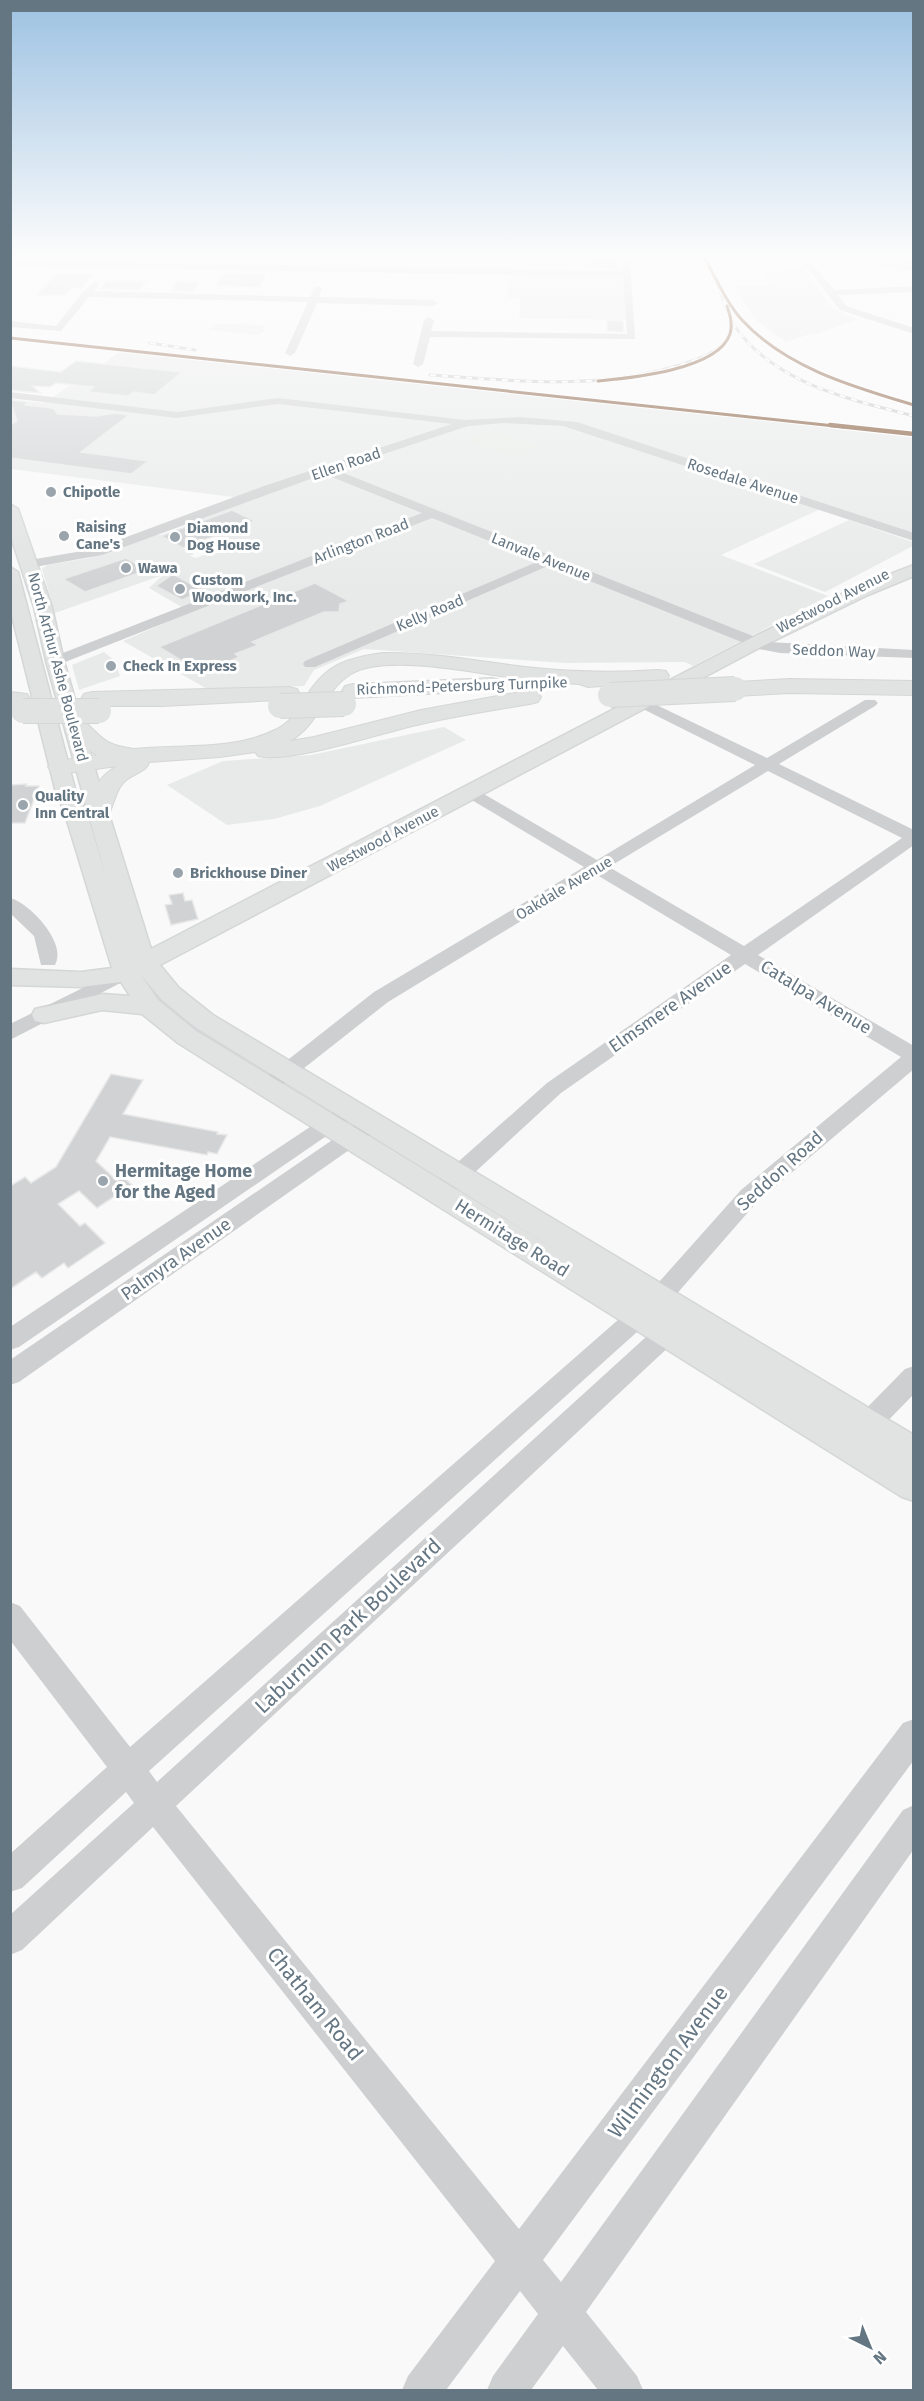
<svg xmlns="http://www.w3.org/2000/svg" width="924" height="2401" viewBox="0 0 924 2401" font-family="'Fira Sans',sans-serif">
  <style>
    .built { fill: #e8e9e9 }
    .green { fill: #e8ebe6 }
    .building { fill: #d0d2d3; stroke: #e8e8e8; stroke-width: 1.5 }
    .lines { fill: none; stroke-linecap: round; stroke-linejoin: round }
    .major-casing { stroke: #d5d6d7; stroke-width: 3 }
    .highway-casing { stroke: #d5d6d6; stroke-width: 2 }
    .minor { fill: #cecfd0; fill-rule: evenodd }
    .major { fill: #e1e2e2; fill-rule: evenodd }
    .highway { fill: #e1e2e2; fill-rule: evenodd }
    .rail-casing { stroke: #c3c5c6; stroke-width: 3 }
    .rail { stroke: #fff; stroke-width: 2; stroke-dasharray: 6; stroke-linecap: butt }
    .highway-bridge-casing { stroke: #d5d6d6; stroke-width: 26; stroke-linecap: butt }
    .highway-bridge { stroke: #e1e2e2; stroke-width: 24 }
    .rail-1-far1-casing { stroke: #fff; stroke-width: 5 }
    .rail-1-casing { stroke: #fff; stroke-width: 7 }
    .rail-1-far1 { stroke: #7a4b2a; stroke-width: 3 }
    .rail-1 { stroke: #7a4b2a; stroke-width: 4.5 }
    .poi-dot { fill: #99a4ac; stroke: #fff; stroke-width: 2 }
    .labels { text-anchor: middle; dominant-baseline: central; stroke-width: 6; stroke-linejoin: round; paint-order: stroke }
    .far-street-label { font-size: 15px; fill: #657683; stroke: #fff }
    .far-poi-label { font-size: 15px; font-weight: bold; fill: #657683; stroke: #fff; text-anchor: start }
    .street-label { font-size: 18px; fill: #657683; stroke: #fff }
    .poi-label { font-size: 18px; font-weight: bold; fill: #657683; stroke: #fff; text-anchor: start }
    .near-street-label { font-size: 21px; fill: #657683; stroke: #fff }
  </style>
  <rect width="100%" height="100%" fill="#f9f9f9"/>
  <g class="built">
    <path d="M794,267H803L830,305L844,314L859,319L818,334L813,333L786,342L771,332L752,316L736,286L768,285L775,281H768L764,274Z"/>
    <path d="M510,273L624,275L627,320L519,318L521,298H507Z"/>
    <path d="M120,352L913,436V533L582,424L827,506L721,555L828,596L693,666L685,662L565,663L364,649L314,670L304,686L209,690L123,641L190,612L149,588L163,575L55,613L42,569L47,565L89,558L158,534L194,554L190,556L196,558L231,545L192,523L233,497L11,469L10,399L44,403Z"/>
    <path d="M849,520L913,542V546L825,592L754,564Z"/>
    <path d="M104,652L115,661L120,676L79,690L72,665Z"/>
    <path d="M444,727L466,740L320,806L274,819L227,825L167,785L223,761L311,755Z"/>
  </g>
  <g class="green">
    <path d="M216,324L264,325L263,329H266L259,335L208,330Z"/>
    <path d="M490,430L540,447L514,458L465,441Z"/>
  </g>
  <g class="building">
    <path d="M587,257H616L617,269L586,268Z"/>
    <path d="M223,273L266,274L259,287L215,286Z"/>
    <path d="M56,274H93L82,288H71L65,295H36Z"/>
    <path d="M107,280L147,281L139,290L100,289Z"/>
    <path d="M177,281L199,282L193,292L172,291Z"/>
    <path d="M607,320L623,321L624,332L607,331Z"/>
    <path d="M76,361L182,372L154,395L134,392L128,396L88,392L94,387L56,383L50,387L33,386L40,393L10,390V366L61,372Z"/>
    <path d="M10,400L28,402L25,405L53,408L58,414L96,416L116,413L129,415L81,452L148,461L131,474L10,458V425L17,421Z"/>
    <path d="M232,510L255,521L183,548L161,536Z"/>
    <path d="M126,558L147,570L85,592L63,579Z"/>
    <path d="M173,574L204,591L182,600L156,586Z"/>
    <path d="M315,583L349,601L340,604L339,612H324L252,642L258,645L235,654L239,657L202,673L159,647Z"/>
    <path d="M27,784L26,786H39L25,823H10V785Z"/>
    <path d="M183,893L185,901L192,900L198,919L171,925L165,905L172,904L169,895Z"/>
    <path d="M111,1074L143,1080L123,1114L218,1132L217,1134L227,1135L217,1154L208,1152L207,1155L110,1137L96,1161L117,1181L123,1177L132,1185L97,1208L79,1191L58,1204L80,1226L85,1223L105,1243L68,1268L64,1263L42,1278L36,1272L10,1289V1186L25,1177L31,1183L56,1167Z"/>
  </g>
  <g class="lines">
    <defs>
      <path id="major" d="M10,504L18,509L52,607L64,661L97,776L151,949L749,639L856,587L914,565V576L868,595L761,647L160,965L179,988L213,1015L914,1435V1501L902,1497L178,1043L142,1014L102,1010L44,1023L35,1021L32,1015L35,1009L44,1007L102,994L130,996L121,982L81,987L10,985V969L81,972L112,968L65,814L55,789L10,608V567L18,572L75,789L87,814L106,877L46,661L34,607L10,534ZM141,975L162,1000L195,1027L571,1259L196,1031L158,1000Z"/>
      <g id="highway">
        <path d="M844,257H876L914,262V270L850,261Z"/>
        <path d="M383,653C431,652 477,661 525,667C570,672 613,673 658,670L666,671L669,676L666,681L658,682L588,687L579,684C559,683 540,681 520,679C479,674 387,653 351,674C324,690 319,725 290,741L314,737L421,710L530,690L538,692L541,697L538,702L530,704C494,710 457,716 421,724C383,732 291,764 258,756L255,752L220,757L149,762C147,772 132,774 124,782C115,790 114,807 107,817L98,819L89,817L86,812C95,790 96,778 117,766L60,774L52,772L48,767L52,762L97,755C82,747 70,735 61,721L64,716C84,711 93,735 110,743C118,747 125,747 133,749C179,744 233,751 275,730C290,723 298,711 306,697C326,664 347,658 383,653Z"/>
        <path d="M492,678L500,680L503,685L500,690L353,698L345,696L342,691L345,686L353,684Z"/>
        <path d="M790,679L914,681V695L790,693L735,696L727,694L724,689L727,684L735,682Z"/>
        <path d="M289,687L297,689L300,694L297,699L162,706H92L84,704L81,699L84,694L92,692Z"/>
        <path d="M10,692L27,694L30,699L27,704L10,706Z"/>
      </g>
    </defs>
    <use href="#major" class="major-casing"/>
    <use href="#highway" class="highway-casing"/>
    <g class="minor">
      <path d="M622,257H630L635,339L430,337L423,364L418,367L413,364L424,320L429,317L434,320L431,331L627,334L623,277L10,266V260L623,271Z"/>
      <path d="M799,257H807L834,290L914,286V292L838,295L846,306L914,328V334L840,310Z"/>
      <path d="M95,281L99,284L94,291L310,297L315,287L318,286L322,289L319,297L433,300L438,303L433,306L317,303L295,353L290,356L285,353L308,302L89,297L61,331L10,327V321L56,326L83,292Z"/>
      <path d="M10,392L177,412L278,398L465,420L520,417L577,422L914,533V541L563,426L504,423L468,426L336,470L768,642L914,650V658L780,653L759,649L550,565L315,667H305L303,664L305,661L539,561L432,518L60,664H50L48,661L50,658L422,513L324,474L102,555L29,568L22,564L24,561L94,549L264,486L452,424L278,404L177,418L10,398Z"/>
      <path d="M642,698L767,758L865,700H875L878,703L875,706L779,764L914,830V845L758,955L914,1046V1069L757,1202L667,1305L149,1771L157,1782L669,1316L678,1313L687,1316L690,1323L687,1330L176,1806L519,2229L903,1723L914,1719V1760L543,2260L561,2282L903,1810L914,1805V1849L586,2312L637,2376L643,2390H598L563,2346L531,2390H487L493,2376L538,2314L520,2291L446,2390H402L408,2376L495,2261L153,1827L22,1950L10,1955V1915L134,1803L126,1792L22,1888L10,1892V1854L107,1767L10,1640V1602L20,1606L130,1747L651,1291L741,1190L901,1057L745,964L561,1093L447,1198L439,1201L431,1198L428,1192L431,1186L547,1083L731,955L597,875L388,1002L275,1091L268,1093L261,1091L258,1086L261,1081L374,992L584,867L465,796L463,793L465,790H477L597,860L755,765L637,706L634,703ZM768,771L902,838L744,946L609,867Z"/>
      <path d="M10,898C30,903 68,944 55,965H41L34,936L10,913Z"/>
      <path d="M125,967L132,969L135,973L132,977L10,1040V1024Z"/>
      <path d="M350,1102L357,1105L361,1110L357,1115L19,1347L10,1350V1327L343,1105Z"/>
      <path d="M371,1116L379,1119L382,1124L379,1129L19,1382L10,1385V1360L363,1119Z"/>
      <path d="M914,1366V1394L866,1443L857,1447L848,1443L844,1435L848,1427L905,1369Z"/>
    </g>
    <use href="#major" class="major"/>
    <use href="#highway" class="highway"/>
    <defs>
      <g id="rail">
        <path d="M715,278C723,296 727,317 739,332C780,385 853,400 914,416"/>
        <path d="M10,338L914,434"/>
        <path d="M150,343L195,350"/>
        <path d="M430,375C516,381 603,391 686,363C716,353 740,342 727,306"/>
      </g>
    </defs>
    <use href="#rail" class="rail-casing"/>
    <use href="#rail" class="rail"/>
    <defs>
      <g id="highway-bridge">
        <path d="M610,695L735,689"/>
        <path d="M280,706L344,704"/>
        <path d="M23,711H99"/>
      </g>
    </defs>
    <use href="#highway-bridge" class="highway-bridge-casing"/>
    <use href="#highway-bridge" class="highway-bridge"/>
    <defs>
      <g id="rail-1-far1">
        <path d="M704,257C716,278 726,302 742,320C786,368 854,387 914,405"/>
        <path d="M10,338L844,427"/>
        <path d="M598,381C630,378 718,370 730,334C733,324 730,315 727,306"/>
      </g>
      <path id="rail-1" d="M830,425L914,434"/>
    </defs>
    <use href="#rail-1-far1" class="rail-1-far1-casing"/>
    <use href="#rail-1" class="rail-1-casing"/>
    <use href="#rail-1-far1" class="rail-1-far1"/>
    <use href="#rail-1" class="rail-1"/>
  </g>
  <linearGradient id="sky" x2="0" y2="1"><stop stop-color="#9dc2e2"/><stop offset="0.43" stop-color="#fcfcfc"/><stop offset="1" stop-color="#fcfcfc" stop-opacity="0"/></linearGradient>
  <rect width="924" height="593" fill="url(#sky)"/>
  <g class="poi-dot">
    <circle cx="51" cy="492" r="6"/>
    <circle cx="64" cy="536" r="6"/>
    <circle cx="175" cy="537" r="6"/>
    <circle cx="126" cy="568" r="6"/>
    <circle cx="180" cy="589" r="6"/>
    <circle cx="111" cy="666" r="6"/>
    <circle cx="23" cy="805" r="6"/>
    <circle cx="178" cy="873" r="6"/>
    <circle cx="103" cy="1181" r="6"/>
  </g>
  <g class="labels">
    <g class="far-street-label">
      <text transform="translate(346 464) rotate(-19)">Ellen Road</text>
      <text transform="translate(743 481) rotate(18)">Rosedale Avenue</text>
      <text transform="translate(361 541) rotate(-21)">Arlington Road</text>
      <text transform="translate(541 557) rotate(22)">Lanvale Avenue</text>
      <text transform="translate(833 601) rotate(-27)">Westwood Avenue</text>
      <text transform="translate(430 613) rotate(-23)">Kelly Road</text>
      <text transform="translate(834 651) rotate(2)">Seddon Way</text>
      <text transform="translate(58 667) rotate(75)">North Arthur Ashe Boulevard</text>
      <text transform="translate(462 686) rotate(-2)">Richmond-Petersburg Turnpike</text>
      <text transform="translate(383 839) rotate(-28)">Westwood Avenue</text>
      <text transform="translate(564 888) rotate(-31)">Oakdale Avenue</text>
    </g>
    <g class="far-poi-label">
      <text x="63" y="492">Chipotle</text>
      <text x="76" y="527">Raising<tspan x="76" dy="17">Cane's</tspan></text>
      <text x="187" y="528">Diamond<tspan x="187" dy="17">Dog House</tspan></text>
      <text x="138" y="568">Wawa</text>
      <text x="192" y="580">Custom<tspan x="192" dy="17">Woodwork, Inc.</tspan></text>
      <text x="123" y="666">Check In Express</text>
      <text x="35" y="796">Quality<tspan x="35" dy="17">Inn Central</tspan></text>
      <text x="190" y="873">Brickhouse Diner</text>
    </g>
    <g class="street-label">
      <text transform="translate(816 997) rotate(31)">Catalpa Avenue</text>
      <text transform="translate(670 1007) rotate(-35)">Elmsmere Avenue</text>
      <text transform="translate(780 1171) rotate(-42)">Seddon Road</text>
      <text transform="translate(512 1238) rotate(32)">Hermitage Road</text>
      <text transform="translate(176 1259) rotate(-35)">Palmyra Avenue</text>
    </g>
    <g class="poi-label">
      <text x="115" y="1171">Hermitage Home<tspan x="115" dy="21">for the Aged</tspan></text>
    </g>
    <g class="near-street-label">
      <text transform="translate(348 1626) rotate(-43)">Laburnum Park Boulevard</text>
      <text transform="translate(315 2004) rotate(51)">Chatham Road</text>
      <text transform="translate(668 2062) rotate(-53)">Wilmington Avenue</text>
    </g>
  </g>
  <rect width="924" height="2401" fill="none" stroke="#657683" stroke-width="24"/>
  <g transform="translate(870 2347) rotate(137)" stroke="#ffffff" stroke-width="4.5" paint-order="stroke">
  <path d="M0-4.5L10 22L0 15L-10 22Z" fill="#657683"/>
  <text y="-9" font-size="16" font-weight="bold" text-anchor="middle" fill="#657683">N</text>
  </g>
</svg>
